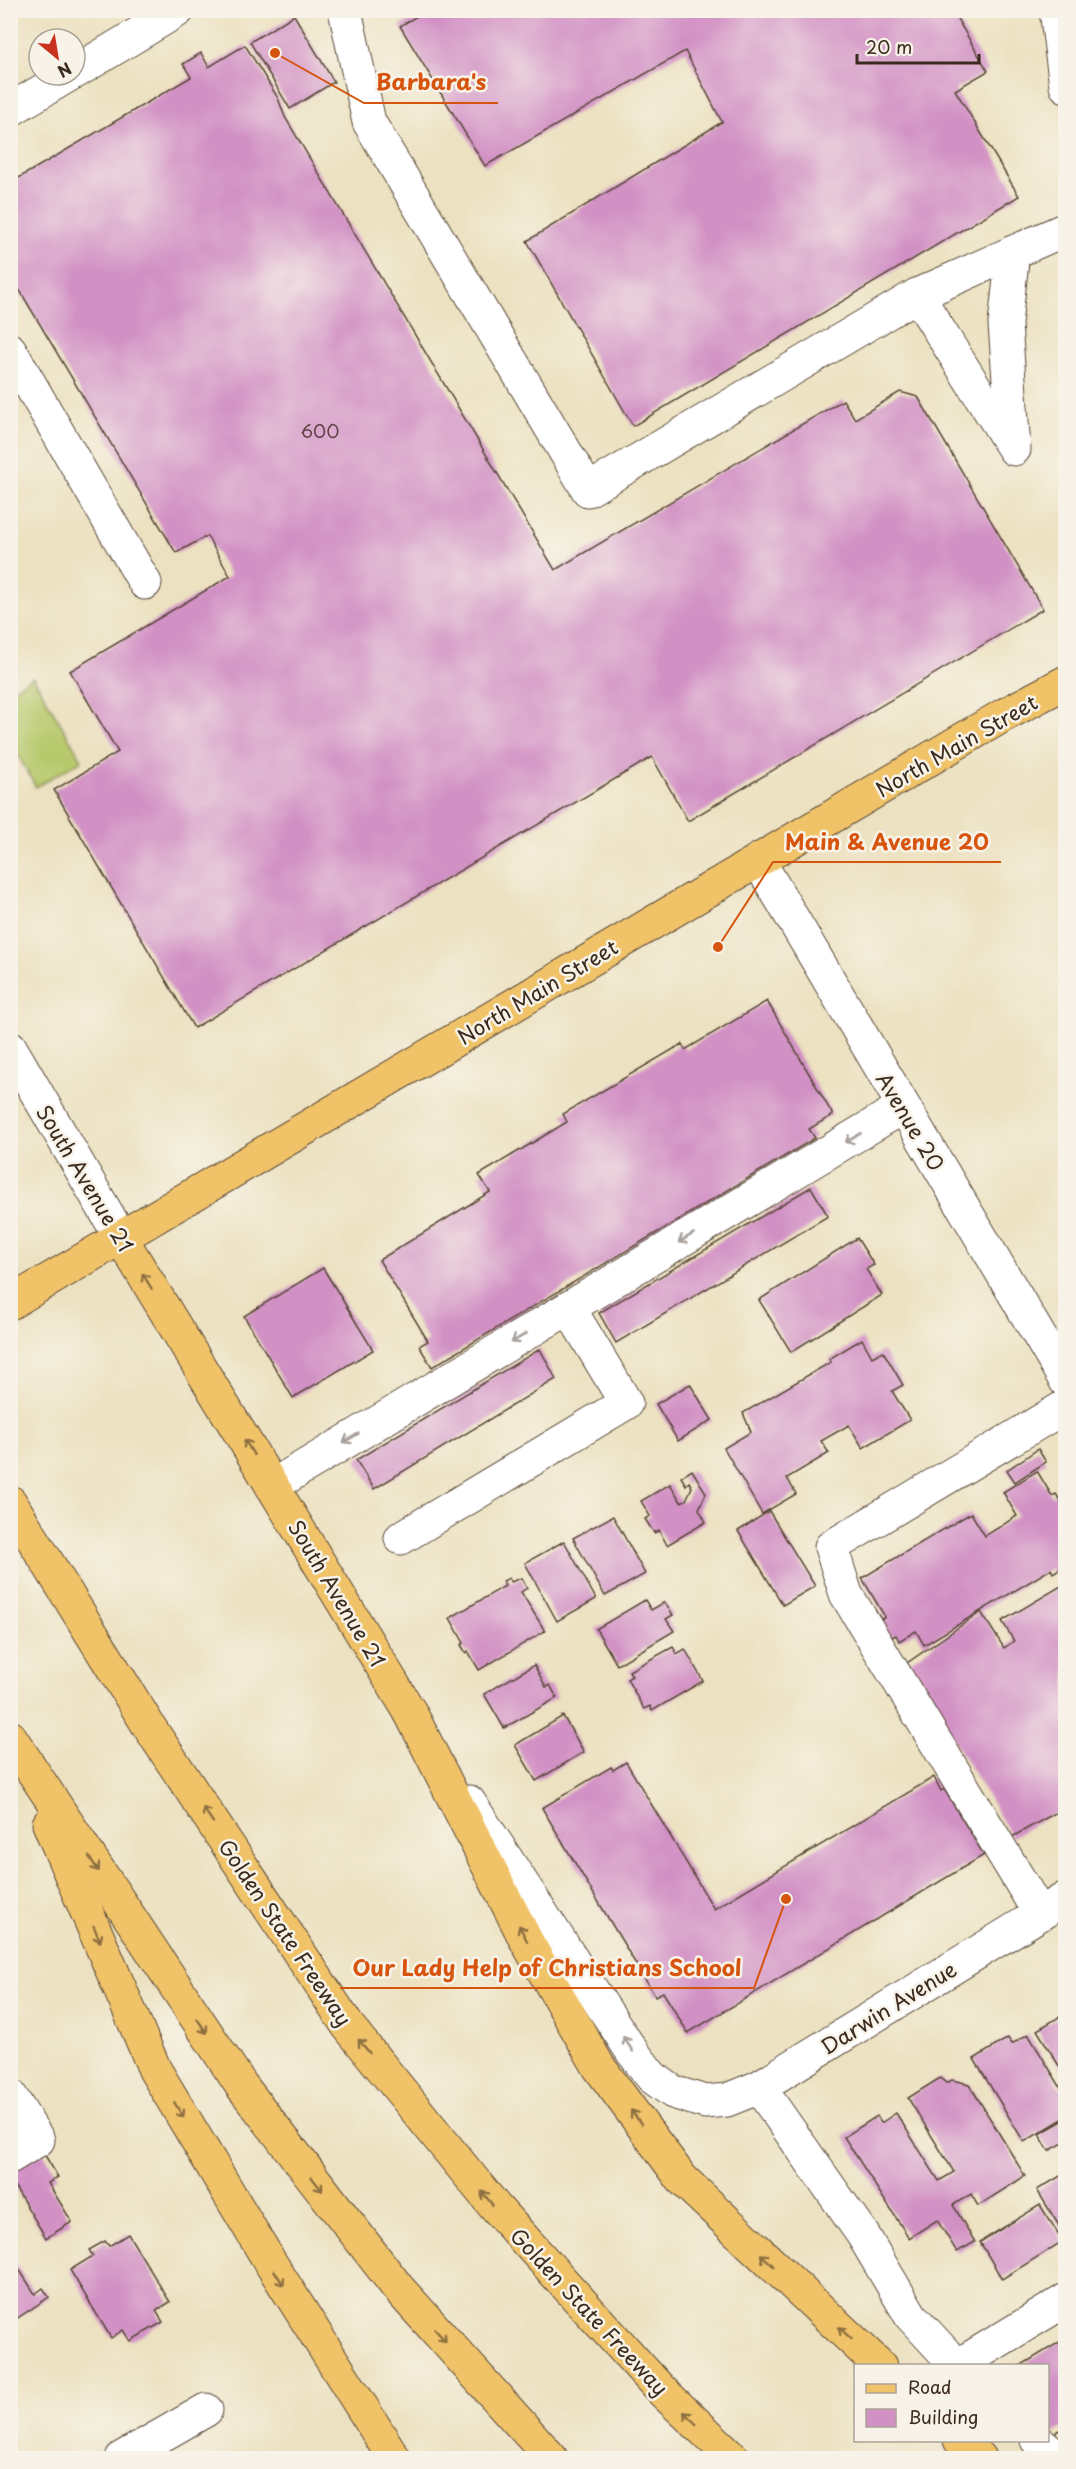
<svg xmlns="http://www.w3.org/2000/svg" width="1076" height="2469" viewBox="0 0 1076 2469" font-family="'Playpen Sans',sans-serif">
  <style>
    .green { fill: #b7c96c; stroke: #797a45; stroke-width: 1.5 }
    .building { fill: #d291c5 }
    .lines { fill: none; stroke-linecap: round; stroke-linejoin: round }
    .minor-casing { stroke: #564536; stroke-width: 35 }
    .major-casing { stroke: #564536; stroke-width: 35 }
    .highway-casing { stroke: #564536; stroke-width: 35 }
    .minor { stroke: #fff; stroke-width: 33 }
    .major { stroke: #f1c369; stroke-width: 33 }
    .highway { stroke: #f1c369; stroke-width: 33 }
    .oneway { stroke: #a79f9a }
    .oneway2 { stroke: #8d6f40 }
    .labels { text-anchor: middle; dominant-baseline: central; stroke-width: 5; stroke-linejoin: round; paint-order: stroke }
    .number-label { font-size: 18px; fill: #614448 }
    .street-label { font-size: 21px; fill: #3b2a1e; stroke: #f7f3e8 }
    .leader { fill: none; stroke: #d7540e; stroke-width: 2 }
    .callout-dot { fill: #d7540e; stroke: #f7f3e8; stroke-width: 2 }
    .callout-label { font-size: 22px; text-anchor: middle; font-weight: bold; fill: #d7540e; stroke: #f7f3e8; stroke-width: 5; stroke-linejoin: round; paint-order: stroke }
  </style>
  <rect width="100%" height="100%" fill="#f7f3e8"/>
  <filter id="ink" filterUnits="userSpaceOnUse"><feTurbulence type="fractalNoise" baseFrequency=".0167" numOctaves="2"/><feDisplacementMap in="SourceGraphic" scale="12" xChannelSelector="R" yChannelSelector="G"/><feConvolveMatrix kernelMatrix="1 2 1 2 8 2 1 2 1" color-interpolation-filters="sRGB"/></filter>
  <filter id="wash" filterUnits="userSpaceOnUse"><feTurbulence type="fractalNoise" baseFrequency=".008" numOctaves="4" result="noise"/><feDisplacementMap in="SourceGraphic" scale="24" xChannelSelector="R" yChannelSelector="G"/><feGaussianBlur stdDeviation="1.35" result="paint"/><feColorMatrix in="noise" values="0 0 0 0 0 0 0 0 0 0 0 0 0 0 0 0 0 1.4 0 .05"/><feComposite in="paint" operator="in"/></filter>
  <g filter="url(#wash)">
    <rect width="100%" height="100%" fill="#ece1c0"/>
    <path class="green" d="M33,677L82,760L36,787L11,743V690Z"/>
    <g id="blocks">
      <g class="building">
        <path d="M427,10H952L988,71L955,90L1019,196L633,426L527,241L722,122L685,51L485,166L400,26Z"/>
        <path d="M294,15L334,82L290,109L250,42Z"/>
        <path d="M245,45L278,98L285,117L555,570L843,400L855,419L900,392L918,397L1043,609L688,821L652,757L194,1028L54,790L118,752L70,671L230,576L207,536L176,553L10,274V183L191,77L183,64L201,53L209,67Z"/>
        <path d="M767,1001L833,1115L809,1129L815,1138L432,1367L419,1346L428,1341L379,1260L490,1192L479,1175L567,1122L563,1114L682,1044L685,1050Z"/>
        <path d="M811,1187L828,1216L616,1343L599,1313Z"/>
        <path d="M857,1238L874,1265L866,1269L882,1295L791,1352L759,1300Z"/>
        <path d="M323,1268L373,1350L293,1398L244,1316Z"/>
        <path d="M862,1339L872,1357L883,1351L903,1385L892,1391L910,1420L863,1448L849,1425L821,1441L829,1453L787,1478L796,1494L762,1514L724,1448L751,1432L743,1413L831,1362L829,1359Z"/>
        <path d="M540,1349L556,1379L374,1489L356,1460Z"/>
        <path d="M690,1384L712,1420L678,1441L656,1404Z"/>
        <path d="M1038,1449L1046,1462L1015,1482L1007,1470Z"/>
        <path d="M692,1470L706,1493L699,1509L706,1522L667,1545L659,1530L654,1533L645,1519L650,1516L641,1501L670,1484L681,1502L686,1500L692,1487L689,1482L686,1485L681,1477Z"/>
        <path d="M1037,1471L1052,1496L1056,1494L1066,1509V1565L1053,1573L1051,1569L924,1645L916,1631L899,1641L896,1635L890,1638L880,1620L885,1617L862,1578L971,1513L985,1536L1017,1516L1003,1492Z"/>
        <path d="M769,1511L815,1586L783,1605L738,1531Z"/>
        <path d="M613,1516L645,1574L605,1596L573,1538Z"/>
        <path d="M564,1541L596,1599L557,1621L525,1563Z"/>
        <path d="M509,1578L511,1582L521,1578L527,1588L521,1592L545,1631L479,1670L468,1651L466,1653L461,1645L464,1643L450,1618L505,1586L503,1581Z"/>
        <path d="M1066,1583V1807L1012,1837L907,1663L981,1612L1004,1648L1014,1641L1002,1621Z"/>
        <path d="M645,1600L651,1610L665,1602L673,1615L666,1619L674,1631L617,1665L596,1629Z"/>
        <path d="M673,1647L677,1654L685,1649L703,1681L652,1711L650,1706L644,1709L627,1679L632,1676L629,1671Z"/>
        <path d="M534,1665L546,1687L550,1685L557,1698L504,1728L484,1694Z"/>
        <path d="M563,1716L584,1752L536,1781L515,1745Z"/>
        <path d="M626,1762L714,1909L934,1777L941,1791L944,1789L984,1855L688,2033L663,1992L655,1996L542,1808L611,1767L613,1770Z"/>
        <path d="M1066,2013V2077L1037,2030Z"/>
        <path d="M1028,2034L1066,2096V2117L1024,2142L974,2059L1008,2038L1012,2044Z"/>
        <path d="M940,2078L946,2083L952,2080L969,2084L1025,2176L978,2206L971,2194L953,2205L975,2242L957,2252L937,2220L909,2238L844,2137L877,2116L881,2123L896,2113L939,2181L954,2172L908,2098Z"/>
        <path d="M1066,2119V2148L1063,2143L1049,2151L1039,2134Z"/>
        <path d="M43,2152L58,2177L48,2183L72,2222L46,2238L10,2179V2172Z"/>
        <path d="M1062,2175L1066,2181V2237L1037,2190Z"/>
        <path d="M1040,2205L1063,2241L1002,2279L980,2242Z"/>
        <path d="M128,2234L170,2302L156,2311L163,2322L130,2341L123,2330L111,2338L70,2270L93,2256L89,2250L105,2241L109,2246Z"/>
        <path d="M10,2255L35,2294L43,2288L49,2297L10,2323Z"/>
        <path d="M1066,2338V2426L1048,2437V2366H1020Z"/>
      </g>
    </g>
  </g>
  <g filter="url(#ink)">
    <use href="#blocks" fill-opacity="0" stroke="#564536" stroke-width="1.5"/>
    <g class="lines">
      <defs>
        <g id="minor">
          <path d="M345,10L369,122L588,490L917,295L1066,229"/>
          <path d="M1056,10L1066,86"/>
          <path d="M75,72L178,10"/>
          <path d="M10,110L69,75"/>
          <path d="M917,295L1014,449L1005,324L1013,252"/>
          <path d="M10,350L145,583"/>
          <path d="M758,860L1066,1381"/>
          <path d="M10,1047L121,1238"/>
          <path d="M272,1486L903,1107"/>
          <path d="M401,1538L626,1403L569,1308"/>
          <path d="M469,1802L631,2050L652,2077L673,2092L705,2102L727,2100L759,2087L1066,1898"/>
          <path d="M1040,1914L846,1594L831,1547L1066,1406"/>
          <path d="M759,2087L863,2235L911,2316L957,2366"/>
          <path d="M10,2095L38,2140L10,2157"/>
          <path d="M957,2366L1066,2300"/>
          <path d="M1037,2440L1059,2458"/>
          <path d="M122,2458L206,2410"/>
        </g>
        <g id="major">
          <path d="M121,1238L410,1712"/>
          <path d="M10,1303L1004,715L1066,682"/>
        </g>
        <g id="highway">
          <path d="M10,1502L150,1728L348,2026L495,2207L661,2390L733,2458"/>
          <path d="M410,1712L527,1942L599,2067L682,2179L880,2366"/>
          <path d="M10,1737L241,2085L398,2288L551,2458"/>
          <path d="M49,1824L155,2070L270,2262L394,2458"/>
          <path d="M960,2440L979,2458"/>
        </g>
      </defs>
      <use href="#minor" class="minor-casing"/>
      <use href="#major" class="major-casing"/>
      <use href="#highway" class="highway-casing"/>
      <use href="#minor" class="minor"/>
      <use href="#major" class="major"/>
      <use href="#highway" class="highway"/>
    </g>
    <defs><path id="oneway-shaft" d="M-6 0H5M1.5-3L5.5 0L1.5 3" fill="none" stroke-width="1.6" stroke-linecap="round" stroke-linejoin="round" transform="scale(1.5)"/></defs>
    <g class="oneway">
      <use href="#oneway-shaft" transform="translate(853 1138) rotate(149)"/>
      <use href="#oneway-shaft" transform="translate(686 1238) rotate(149)"/>
      <use href="#oneway-shaft" transform="translate(519 1338) rotate(149)"/>
      <use href="#oneway-shaft" transform="translate(351 1438) rotate(149)"/>
      <use href="#oneway-shaft" transform="translate(628 2044) rotate(-124)"/>
    </g>
    <g class="oneway2">
      <use href="#oneway-shaft" transform="translate(147 1281) rotate(-121)"/>
      <use href="#oneway-shaft" transform="translate(249 1447) rotate(-121)"/>
      <use href="#oneway-shaft" transform="translate(208 1815) rotate(-124)"/>
      <use href="#oneway-shaft" transform="translate(94 1864) rotate(56)"/>
      <use href="#oneway-shaft" transform="translate(523 1933) rotate(-117)"/>
      <use href="#oneway-shaft" transform="translate(97 1934) rotate(67)"/>
      <use href="#oneway-shaft" transform="translate(202 2026) rotate(56)"/>
      <use href="#oneway-shaft" transform="translate(364 2046) rotate(-129)"/>
      <use href="#oneway-shaft" transform="translate(179 2110) rotate(59)"/>
      <use href="#oneway-shaft" transform="translate(636 2117) rotate(-126)"/>
      <use href="#oneway-shaft" transform="translate(317 2184) rotate(52)"/>
      <use href="#oneway-shaft" transform="translate(487 2198) rotate(-129)"/>
      <use href="#oneway-shaft" transform="translate(767 2260) rotate(-137)"/>
      <use href="#oneway-shaft" transform="translate(279 2278) rotate(58)"/>
      <use href="#oneway-shaft" transform="translate(845 2333) rotate(-137)"/>
      <use href="#oneway-shaft" transform="translate(440 2335) rotate(48)"/>
      <use href="#oneway-shaft" transform="translate(690 2418) rotate(-136)"/>
    </g>
  </g>
  <g class="labels">
    <g class="number-label">
      <text x="320" y="430">600</text>
    </g>
    <g class="street-label">
      <text transform="translate(956 745) rotate(-30)">North Main Street</text>
      <text transform="translate(537 991) rotate(-31)">North Main Street</text>
      <text transform="translate(911 1121) rotate(59)">Avenue 20</text>
      <text transform="translate(86 1178) rotate(59)">South Avenue 21</text>
      <text transform="translate(338 1593) rotate(59)">South Avenue 21</text>
      <text transform="translate(286 1932) rotate(56)">Golden State Freeway</text>
      <text transform="translate(888 2007) rotate(-32)">Darwin Avenue</text>
      <text transform="translate(590 2311) rotate(47)">Golden State Freeway</text>
    </g>
  </g>
  <path class="leader" d="M275 53L364 103H498M718 947L773 862H1001M786 1899L754 1988H340"/>
  <g class="callout-dot">
    <circle cx="275" cy="53" r="6"/>
    <circle cx="718" cy="947" r="6"/>
    <circle cx="786" cy="1899" r="6"/>
  </g>
  <g class="callout-label">
    <text x="431" y="90">Barbara's</text>
    <text x="887" y="850">Main &amp; Avenue 20</text>
    <text x="547" y="1976">Our Lady Help of Christians School</text>
  </g>
  <rect width="1076" height="2469" fill="none" stroke="#f7f3e8" stroke-width="36"/>
  <rect x="854" y="2364" width="195" height="78" fill="#f7f3e8" stroke="#aca397" stroke-width="1.5"/>
  <rect x="866" y="2384" width="30" height="9" fill="#f1c369" stroke="#aca397" stroke-width="1.5"/>
  <text x="908" y="2394" font-size="18" fill="#3b2a1e">Road</text>
  <rect x="866" y="2409" width="30" height="18" fill="#d291c5" stroke="#aca397" stroke-width="1.5"/>
  <text x="908" y="2424" font-size="18" fill="#3b2a1e">Building</text>
  <g transform="translate(57 57) rotate(150)"><circle r="28" fill="#f7f3e8" stroke="#aca397" stroke-width="1.5"/>
  <path d="M0-4.5L10 22L0 15L-10 22Z" fill="#c8321e"/>
  <text y="-9" font-size="16" font-weight="bold" text-anchor="middle" fill="#3b2a1e">N</text>
  </g>
  <path d="M857 54v9h122v-9" fill="none" stroke="#3b2a1e" stroke-width="3"/>
  <text x="866" y="54" font-size="18" fill="#3b2a1e" stroke="#f7f3e8" stroke-width="4.5" paint-order="stroke">20 m</text>
</svg>
